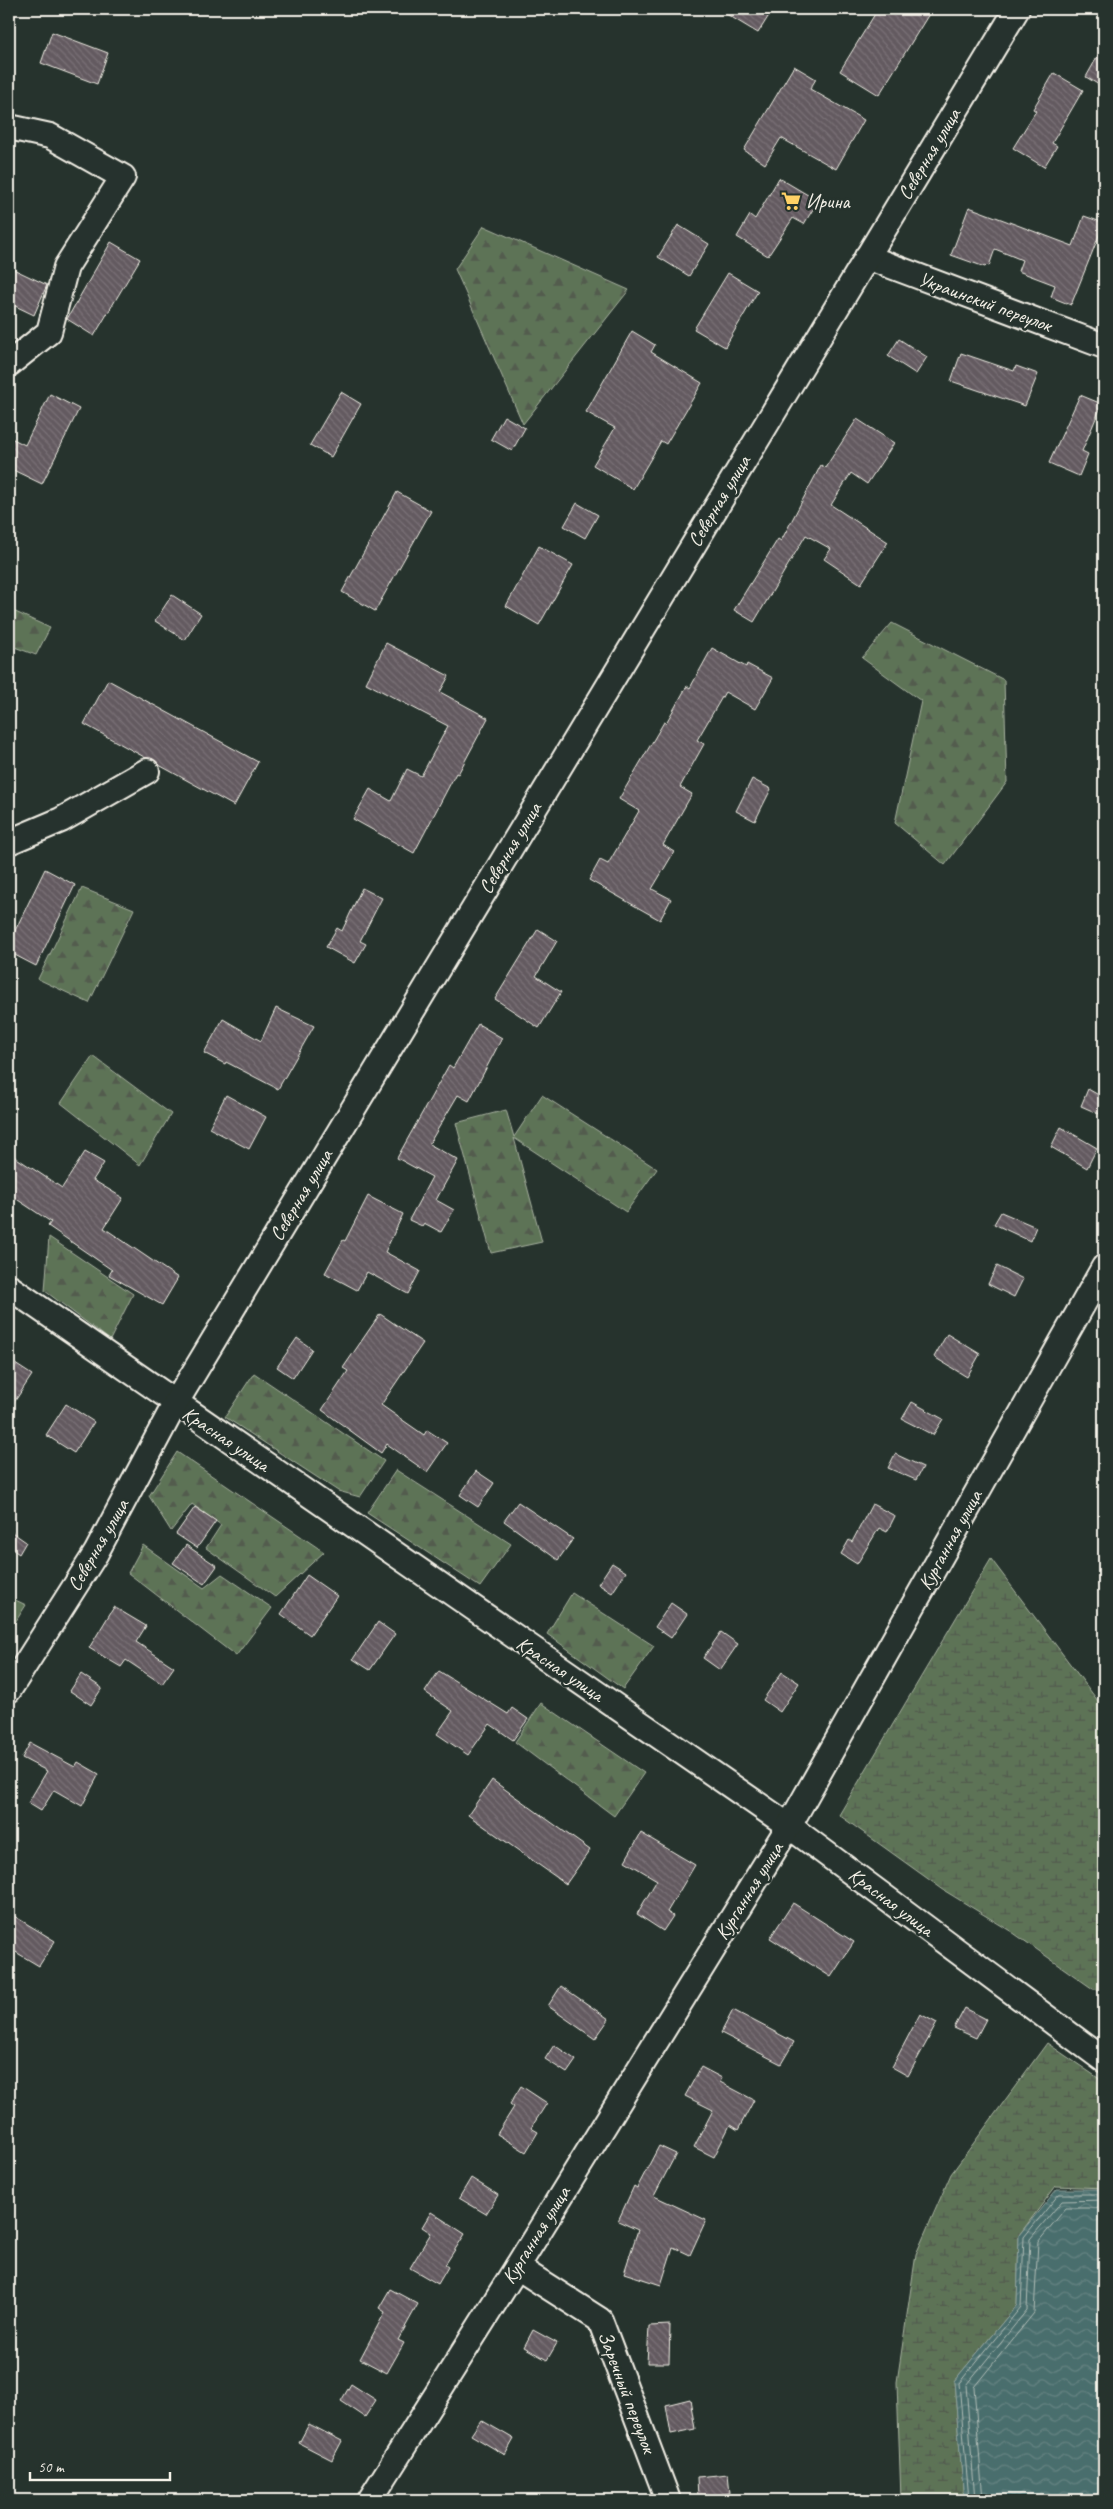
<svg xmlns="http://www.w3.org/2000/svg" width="1113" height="2509" viewBox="0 0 1113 2509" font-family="Caveat,sans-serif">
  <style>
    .forest { fill: url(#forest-firs); stroke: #a8b2a0 }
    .wetland { fill: url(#wetland-marsh); stroke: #a8b2a0 }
    .water { fill: url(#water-waves); stroke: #8ea29e }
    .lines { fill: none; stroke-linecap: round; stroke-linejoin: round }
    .shore { stroke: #b0bdb7; stroke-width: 1 }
    .building { fill: url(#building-back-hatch); stroke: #f4f1e8 }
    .minor-casing { stroke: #f4f1e8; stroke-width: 28 }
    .minor { stroke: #26332d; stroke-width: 24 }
    .labels { text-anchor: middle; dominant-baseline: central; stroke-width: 5; stroke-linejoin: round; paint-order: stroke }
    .street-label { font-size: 20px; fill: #f4f1e8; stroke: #26332d }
    .poi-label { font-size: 20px; fill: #f4f1e8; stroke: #26332d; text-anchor: start }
  </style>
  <defs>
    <pattern id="forest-firs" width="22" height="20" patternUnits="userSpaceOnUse" patternTransform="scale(1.25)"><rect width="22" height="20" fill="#5d7357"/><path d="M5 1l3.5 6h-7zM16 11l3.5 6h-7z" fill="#525b4e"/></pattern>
    <pattern id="wetland-marsh" width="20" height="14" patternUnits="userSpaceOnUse" patternTransform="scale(1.25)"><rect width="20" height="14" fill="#5d7357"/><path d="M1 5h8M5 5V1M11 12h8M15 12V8" fill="none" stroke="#525b4e"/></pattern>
    <pattern id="water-waves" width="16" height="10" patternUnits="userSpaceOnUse" patternTransform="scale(1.25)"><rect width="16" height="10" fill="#4a6e6d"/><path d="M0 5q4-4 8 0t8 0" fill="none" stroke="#658382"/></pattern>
    <pattern id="building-back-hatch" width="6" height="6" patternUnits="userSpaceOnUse" patternTransform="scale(1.25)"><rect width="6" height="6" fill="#635a60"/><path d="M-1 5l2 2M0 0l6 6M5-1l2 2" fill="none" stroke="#7a7277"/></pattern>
  </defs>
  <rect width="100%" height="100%" fill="#26332d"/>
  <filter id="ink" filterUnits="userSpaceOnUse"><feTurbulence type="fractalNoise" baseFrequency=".02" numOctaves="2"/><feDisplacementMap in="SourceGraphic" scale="10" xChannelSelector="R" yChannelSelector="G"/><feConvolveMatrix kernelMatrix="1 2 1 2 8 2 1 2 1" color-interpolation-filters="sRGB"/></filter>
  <g filter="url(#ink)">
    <g class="forest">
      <path d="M484,226L629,290L523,424L455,269Z"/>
      <path d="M9,609L50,628L36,655L9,645Z"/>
      <path d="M892,623L1004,680L1007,782L945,865L895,823L921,701L862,658Z"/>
      <path d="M82,888L134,909L89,1003L38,979Z"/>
      <path d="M93,1056L171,1114L140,1165L61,1103Z"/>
      <path d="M542,1095L657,1169L626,1212L514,1138L542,1242L491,1253L456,1123L506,1110L514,1137Z"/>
      <path d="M49,1237L133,1294L110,1340L45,1291Z"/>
      <path d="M254,1373L384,1461L360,1497L338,1491L225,1417Z"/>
      <path d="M177,1452L324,1552L275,1597L206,1548L221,1525L192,1504L171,1531L149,1496Z"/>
      <path d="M396,1470L511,1544L480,1587L367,1513Z"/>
      <path d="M143,1545L204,1588L222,1574L272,1608L236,1656L128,1573Z"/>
      <path d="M572,1593L654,1646L623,1689L547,1634Z"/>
      <path d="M9,1597L26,1605L9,1632Z"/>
      <path d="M541,1703L644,1773L614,1816L515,1742Z"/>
    </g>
    <g class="wetland">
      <path d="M991,1559L1104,1709V1990L1093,1989L1012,1932L945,1891L839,1815Z"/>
      <path d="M1047,2043L1104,2082V2188L1056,2186L1019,2235L1017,2305L954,2381L964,2500H901L897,2382L916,2254L951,2174Z"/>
    </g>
    <path class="water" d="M1057,2189H1104V2500H964L954,2381L1017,2305L1019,2235Z"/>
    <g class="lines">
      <g class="shore">
        <path d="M969,2500L959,2383L1021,2307L1024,2237L1059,2194H1104"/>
        <path d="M975,2500L966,2385L1027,2310L1030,2239L1062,2201L1104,2200"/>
        <path d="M983,2500L974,2387L1034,2313L1038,2242L1066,2208H1104"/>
      </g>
    </g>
    <g class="building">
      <path d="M718,9H773L758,33Z"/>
      <path d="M878,9H932L879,95L840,71Z"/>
      <path d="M52,32L108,53L97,84L41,63Z"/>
      <path d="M1104,45V88L1086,77Z"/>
      <path d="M794,66L816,79L810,89L864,120L836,169L781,138L765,164L744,150Z"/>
      <path d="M1054,73L1083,90L1052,143L1057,146L1044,167L1013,148L1036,111L1033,109Z"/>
      <path d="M779,178L818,201L804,224L793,218L768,256L737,237L750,215L755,219Z"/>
      <path d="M969,207L1073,246L1084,216L1104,223L1071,305L1051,297L1055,285L1018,271L1022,260L995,249L989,266L987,265L985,267L951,255Z"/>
      <path d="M678,225L709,244L689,276L658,257Z"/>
      <path d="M111,242L140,259L94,336L67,319Z"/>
      <path d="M9,267L47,285L34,315L9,303Z"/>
      <path d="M728,273L758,291L725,347L694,329Z"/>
      <path d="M632,331L655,345L651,352L702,383L666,444L661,441L633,489L593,465L615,428L586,412Z"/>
      <path d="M899,339L927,357L916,374L888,356Z"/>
      <path d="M961,353L1014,371L1016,366L1038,374L1025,406L951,381Z"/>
      <path d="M341,392L361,404L331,457L310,445Z"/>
      <path d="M50,394L79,409L42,484L9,468V437L25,445Z"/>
      <path d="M1080,395L1102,404L1082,451L1088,454L1079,476L1049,463Z"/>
      <path d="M504,416L525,428L512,451L491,439Z"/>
      <path d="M857,419L894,443L867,484L851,473L831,505L888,542L861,584L824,559L831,549L806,535L754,622L734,610L778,539L781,541L821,465L825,468Z"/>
      <path d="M397,492L431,511L375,611L342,592Z"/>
      <path d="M577,503L598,515L585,538L564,526Z"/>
      <path d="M539,546L573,565L539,625L506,606Z"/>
      <path d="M172,595L201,614L185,640L155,621Z"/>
      <path d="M386,643L449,676L440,692L488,718L458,774L456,773L414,853L353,819L370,789L391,801L407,769L421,776L448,726L366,683Z"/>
      <path d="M712,648L746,667L747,664L773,678L755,709L725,692L697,740L704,744L680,787L692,794L663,845L674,852L652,889L671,899L660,920L589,880L600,860L608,864L639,811L619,799L664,722L666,723L687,686L690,688Z"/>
      <path d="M108,680L258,762L234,806L159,765L153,759L146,758L84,724Z"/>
      <path d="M752,779L771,789L755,821L736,811Z"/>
      <path d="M45,869L75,885L36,966L9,952V943Z"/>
      <path d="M362,888L382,898L360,941L366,944L355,963L326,947L337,928L342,931Z"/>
      <path d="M538,929L557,941L536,976L561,992L539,1028L495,999Z"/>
      <path d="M276,1008L314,1026L278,1089L226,1062L225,1064L204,1053L223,1019L261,1041Z"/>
      <path d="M478,1024L502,1038L469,1101L458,1095L429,1144L458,1160L436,1200L454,1210L441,1232L424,1223L422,1226L409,1220L432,1177L397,1158L449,1065L453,1068Z"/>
      <path d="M1088,1089L1104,1098V1116L1081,1106Z"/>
      <path d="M226,1095L266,1117L249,1149L209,1128Z"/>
      <path d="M1061,1127L1097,1148L1087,1168L1051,1147Z"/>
      <path d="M85,1152L104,1163L93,1180L123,1198L104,1228L178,1278L162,1305L109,1275L112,1270L48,1226L51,1222L9,1194V1153L62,1188Z"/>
      <path d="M368,1196L403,1214L385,1252L420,1271L408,1294L367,1272L357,1290L325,1273L343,1240L345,1241Z"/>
      <path d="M1001,1212L1036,1227L1030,1241L994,1224Z"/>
      <path d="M997,1266L1023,1279L1014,1297L988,1284Z"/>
      <path d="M380,1314L423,1343L381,1405L424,1435L427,1430L447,1443L427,1472L387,1444L381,1453L322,1410L348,1371L343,1368Z"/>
      <path d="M947,1334L980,1354L967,1377L934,1357Z"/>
      <path d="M297,1338L312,1349L293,1378L277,1367Z"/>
      <path d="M9,1360L32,1375L9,1410Z"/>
      <path d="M912,1402L943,1419L933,1435L902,1419Z"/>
      <path d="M66,1404L94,1422L74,1453L46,1435Z"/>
      <path d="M895,1454L923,1467L916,1480L888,1468Z"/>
      <path d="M476,1471L494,1483L478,1507L460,1495Z"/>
      <path d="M518,1502L573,1539L558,1560L504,1521Z"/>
      <path d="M872,1504L895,1516L887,1532L879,1528L857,1564L841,1554L849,1540L852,1542Z"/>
      <path d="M195,1507L216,1521L197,1548L176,1534Z"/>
      <path d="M9,1530L26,1542L19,1554L9,1547Z"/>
      <path d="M186,1545L217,1566L204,1584L173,1563Z"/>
      <path d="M612,1563L626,1572L612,1593L598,1584Z"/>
      <path d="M307,1575L337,1596L310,1635L281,1614Z"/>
      <path d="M671,1603L687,1614L671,1638L655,1627Z"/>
      <path d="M114,1607L146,1626L136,1642L174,1667L162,1684L126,1660L121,1667L89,1648Z"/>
      <path d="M378,1622L395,1634L370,1670L353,1659Z"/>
      <path d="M721,1632L738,1644L720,1670L703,1658Z"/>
      <path d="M439,1671L508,1714L512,1708L528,1719L513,1740L490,1724L468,1755L437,1734L453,1711L425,1692Z"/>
      <path d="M782,1672L799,1683L780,1712L763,1700Z"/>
      <path d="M81,1674L102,1688L91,1705L70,1691Z"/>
      <path d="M30,1743L75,1767L78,1762L99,1774L82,1806L54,1790L41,1811L28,1803L47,1771L22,1758Z"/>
      <path d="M492,1780L590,1850L566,1884L468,1815Z"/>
      <path d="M641,1833L695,1865L667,1912L673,1916L663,1931L637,1914L657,1880L625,1861Z"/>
      <path d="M793,1903L854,1942L831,1977L770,1938Z"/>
      <path d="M9,1913L55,1941L39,1966L9,1948Z"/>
      <path d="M561,1986L609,2019L595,2039L548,2006Z"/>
      <path d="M965,2008L986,2019L976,2038L954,2028Z"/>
      <path d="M733,2010L794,2042L781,2064L721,2033Z"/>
      <path d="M920,2014L937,2023L908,2076L892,2067Z"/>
      <path d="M554,2045L576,2060L567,2073L545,2059Z"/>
      <path d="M701,2067L722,2078L720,2082L754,2100L738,2130L730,2125L714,2157L694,2147L713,2110L685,2096Z"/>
      <path d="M521,2086L547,2103L531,2128L538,2132L526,2152L497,2134L514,2107L510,2104Z"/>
      <path d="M659,2146L676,2154L654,2196L706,2220L690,2255L673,2247L661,2285L624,2273L638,2230L618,2221L634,2186L637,2188Z"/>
      <path d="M471,2178L498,2195L486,2214L459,2198Z"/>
      <path d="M431,2212L465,2234L445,2265L448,2267L438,2284L410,2268L431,2233L422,2227Z"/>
      <path d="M390,2289L418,2304L398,2340L404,2343L387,2373L360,2359L385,2312L379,2308Z"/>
      <path d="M670,2325L669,2363H647L649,2326Z"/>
      <path d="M533,2330L557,2343L547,2360L524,2347Z"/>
      <path d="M351,2384L376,2400L365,2417L341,2401Z"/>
      <path d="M690,2399L695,2429L671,2434L666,2405Z"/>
      <path d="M481,2420L514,2439L505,2455L471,2435Z"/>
      <path d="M309,2424L342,2441L332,2460L299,2443Z"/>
      <path d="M728,2474L730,2493L698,2498L697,2477Z"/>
    </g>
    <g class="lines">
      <defs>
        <g id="minor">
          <path d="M9,127L50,136L123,177L66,267L49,332L9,364"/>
          <path d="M867,257L1104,346"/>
          <path d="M9,842L61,820L147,771"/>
          <path d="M9,1287L789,1826L1104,2060"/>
          <path d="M9,1690L96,1553L175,1404L1017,9"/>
          <path d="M517,2267L600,2320L668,2500"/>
          <path d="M370,2500L517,2267L789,1826L1104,1267"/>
        </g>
      </defs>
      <use href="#minor" class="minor-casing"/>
      <use href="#minor" class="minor"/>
    </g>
  </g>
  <defs>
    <symbol id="supermarket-bare" viewBox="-9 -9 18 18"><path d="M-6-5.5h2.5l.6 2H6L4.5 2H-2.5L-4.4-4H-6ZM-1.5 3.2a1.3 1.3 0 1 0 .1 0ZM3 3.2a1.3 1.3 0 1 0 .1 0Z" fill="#ffd166" stroke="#26332d" stroke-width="2.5" paint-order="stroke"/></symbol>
  </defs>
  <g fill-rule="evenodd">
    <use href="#supermarket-bare" x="777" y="187" width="28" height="28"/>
  </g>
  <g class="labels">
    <g class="street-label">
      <text transform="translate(929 154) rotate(-59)">Северная улица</text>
      <text transform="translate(985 302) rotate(20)">Украинский переулок</text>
      <text transform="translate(719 501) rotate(-59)">Северная улица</text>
      <text transform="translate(510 848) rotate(-59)">Северная улица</text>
      <text transform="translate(301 1195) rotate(-59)">Северная улица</text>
      <text transform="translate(226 1439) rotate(34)">Красная улица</text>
      <text transform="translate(950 1540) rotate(-61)">Курганная улица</text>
      <text transform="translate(98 1545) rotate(-60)">Северная улица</text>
      <text transform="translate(560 1669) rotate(34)">Красная улица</text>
      <text transform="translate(749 1891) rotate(-58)">Курганная улица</text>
      <text transform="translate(891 1902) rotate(37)">Красная улица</text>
      <text transform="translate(536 2235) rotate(-58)">Курганная улица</text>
      <text transform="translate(627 2392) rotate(69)">Заречный переулок</text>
    </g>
    <g class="poi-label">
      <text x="806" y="201">Ирина</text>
    </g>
  </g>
  <rect width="1113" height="2509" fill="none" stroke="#26332d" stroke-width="30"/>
  <rect x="15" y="15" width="1083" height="2479" fill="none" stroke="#f4f1e8" stroke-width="2" filter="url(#ink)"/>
  <path d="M30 2472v8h140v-8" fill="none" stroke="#f4f1e8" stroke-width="2.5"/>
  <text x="38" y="2472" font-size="15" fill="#f4f1e8" stroke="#26332d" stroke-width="4" paint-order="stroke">50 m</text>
</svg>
